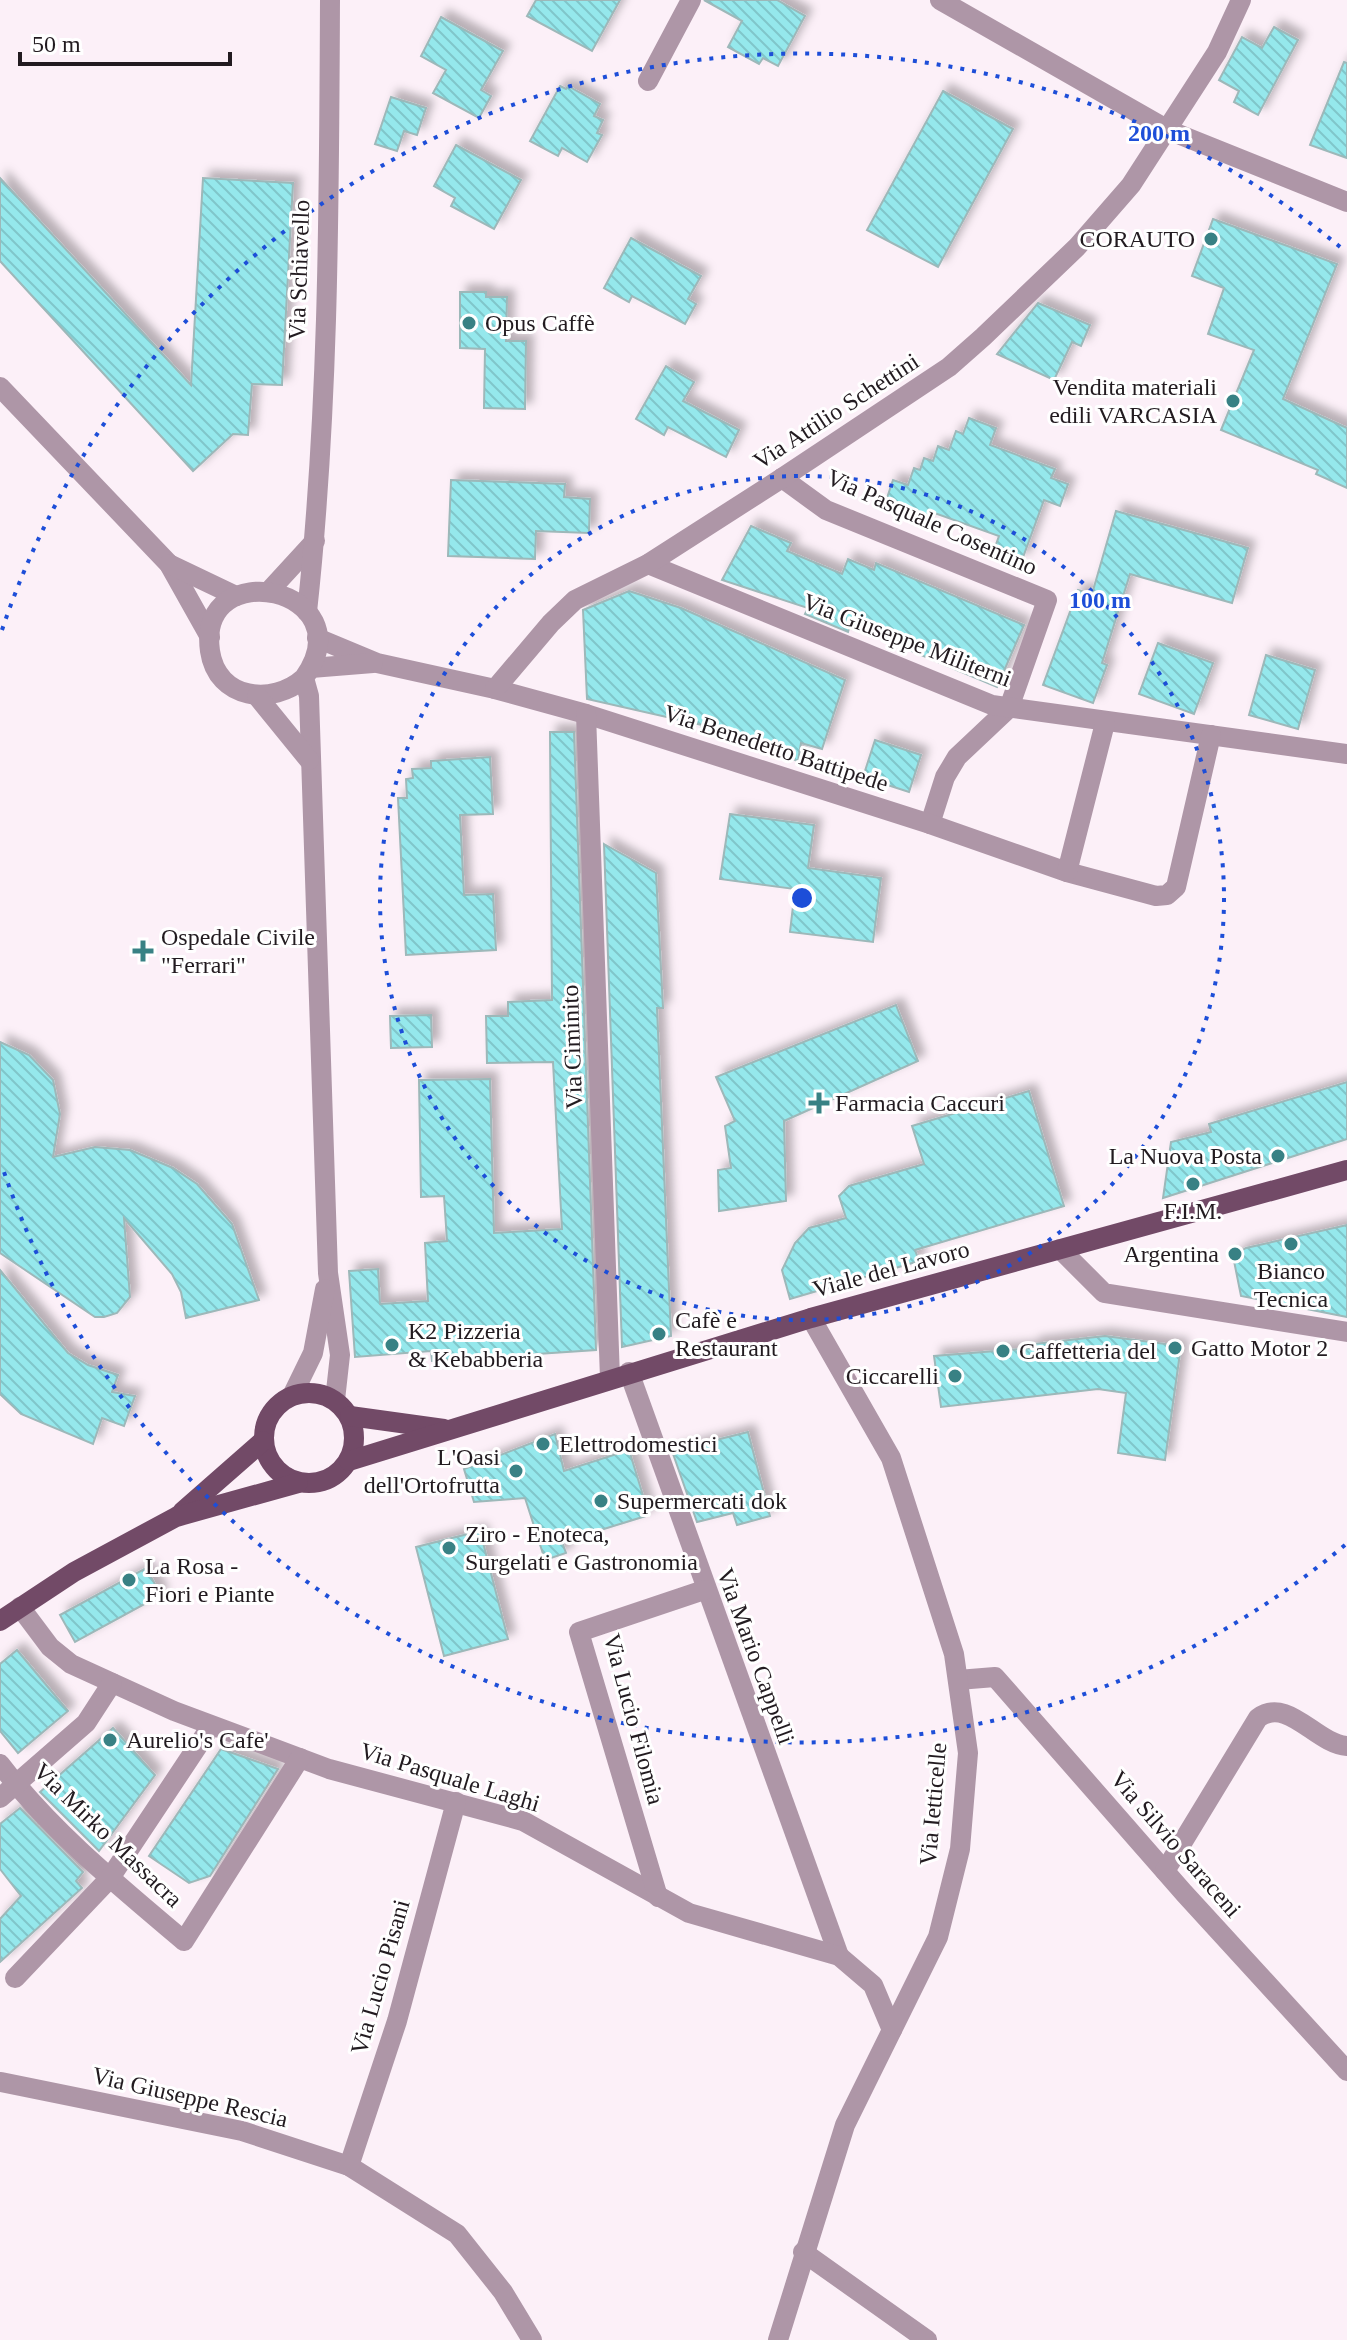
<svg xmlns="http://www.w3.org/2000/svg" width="1347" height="2340" viewBox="0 0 1347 2340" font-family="Georgia,serif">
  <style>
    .building { fill: url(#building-back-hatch); stroke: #9db8b9; stroke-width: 2; filter: url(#shadow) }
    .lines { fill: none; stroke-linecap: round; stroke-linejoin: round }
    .minor { stroke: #ae96a7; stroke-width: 20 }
    .tertiary { stroke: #ae96a7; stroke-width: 20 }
    .primary { stroke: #724a67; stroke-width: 20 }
    .ring { fill: none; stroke: #1d4ed8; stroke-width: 4; stroke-dasharray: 4 8 }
    .poi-dot { fill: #388184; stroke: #fff; stroke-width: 3 }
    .labels { text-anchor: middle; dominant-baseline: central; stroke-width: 6; stroke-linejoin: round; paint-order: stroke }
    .poi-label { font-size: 24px; fill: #221b20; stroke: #fff; text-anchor: start }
    .street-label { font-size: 24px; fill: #221b20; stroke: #fff }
    .centre { fill: #1d4ed8; stroke: #fff; stroke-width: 4 }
    .ring-label { font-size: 24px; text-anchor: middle; font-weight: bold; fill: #1d4ed8; stroke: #fff; stroke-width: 6; stroke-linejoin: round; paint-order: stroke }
  </style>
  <defs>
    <pattern id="building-back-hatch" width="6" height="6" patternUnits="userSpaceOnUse" patternTransform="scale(2)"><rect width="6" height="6" fill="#95e8ec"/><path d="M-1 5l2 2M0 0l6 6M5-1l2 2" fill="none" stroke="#80c6ca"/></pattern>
    <filter id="shadow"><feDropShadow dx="7" dy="-7" stdDeviation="4" flood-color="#0004"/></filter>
  </defs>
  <rect width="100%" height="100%" fill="#fcf0f8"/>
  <g class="building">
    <path d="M536,0H620L592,51L527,16Z"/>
    <path d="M704,0H777L805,16L778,66L763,58L759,64L728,47L742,21Z"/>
    <path d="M441,17L503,51L481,90L491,96L479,118L433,93L446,70L421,56Z"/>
    <path d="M1274,27L1298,40L1258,115L1234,102L1239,91L1219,80L1242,37L1262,48Z"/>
    <path d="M1344,62L1347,63V158L1310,145Z"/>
    <path d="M560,86L566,89L568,86L600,104L594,116L603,120L597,133L602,135L587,162L562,148L558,156L530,141Z"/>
    <path d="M943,91L1013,129L938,267L867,230Z"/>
    <path d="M391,97L426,108L417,135L404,131L397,151L375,144Z"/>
    <path d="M456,145L521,180L494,229L451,206L455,198L434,186Z"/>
    <path d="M0,178L191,385L203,178L293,183L282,385L252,384L248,435L233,434L193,471L0,261Z"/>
    <path d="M1213,219L1337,264L1283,399L1347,428V488L1316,474L1318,470L1221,430L1254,350L1208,334L1224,288L1192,276Z"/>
    <path d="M631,238L701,276L688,299L696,304L685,324L632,296L629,302L604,288Z"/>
    <path d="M460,292H486V297H507L506,341H526L525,409L484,408L485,349L460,348Z"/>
    <path d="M1038,303L1090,325L1081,346L1072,342L1054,380L997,354Z"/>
    <path d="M666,366L694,382L683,401L739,430L726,457L668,427L664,435L636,419Z"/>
    <path d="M969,418L996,428L990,445L1055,469L1051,478L1068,484L1060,506L1044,500L1022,560L994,550L999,536L929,511L925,522L884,507L893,480L908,485L914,468L920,470L924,458L933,461L938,446L949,450L956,431L963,434Z"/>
    <path d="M451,480L565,484L564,497L590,499L589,533L536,531L535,559L448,556Z"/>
    <path d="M1116,511L1248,548L1232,603L1130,574L1102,663L1107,665L1093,703L1043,685L1078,590L1092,594Z"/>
    <path d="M751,526L791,543L787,551L842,574L848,559L874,570L876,563L1024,625L997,687L850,625L848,632L805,614L808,608L722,580Z"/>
    <path d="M629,591L681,608L845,680L822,749L801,743L798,761L700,730L702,725L587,699L583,610Z"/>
    <path d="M1158,643L1213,663L1194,714L1139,694Z"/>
    <path d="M1266,655L1315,670L1298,729L1249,715Z"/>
    <path d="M550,732H574L596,1350L432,1361L431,1351L355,1357L349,1271L378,1269L380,1304L428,1301L425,1243L447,1241L444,1196L421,1197L419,1080L490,1079L494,1233L562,1229L553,1062L487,1063L486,1016H508V1002L552,1000Z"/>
    <path d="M875,740L921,755L909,792L863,777Z"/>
    <path d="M490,757L493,814L460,815L464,895L493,894L496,950L406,955L398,798H407L406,779L413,778L412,769L431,768V761Z"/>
    <path d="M730,814L814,825L808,868L881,878L873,942L790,932L795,889L720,879Z"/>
    <path d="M604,844L656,873L663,1008H657L671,1336L622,1347Z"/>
    <path d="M896,1005L918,1061L784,1121L786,1201L719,1211L718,1170L731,1168L725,1126L735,1121L716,1077Z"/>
    <path d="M431,1015L432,1047L391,1048L390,1016Z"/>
    <path d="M0,1042L29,1055L53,1080L60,1114L53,1157L95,1147L130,1150L173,1168L197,1184L232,1224L259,1300L186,1318L181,1292L172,1274L124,1218L130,1297L117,1313L104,1317H95L0,1253Z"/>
    <path d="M1347,1082V1139L1163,1198L1171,1142L1211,1132L1209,1124Z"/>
    <path d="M1029,1091L1064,1206L915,1250L919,1261L790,1299L782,1270L795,1243L809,1228L846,1218L839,1196L849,1186L924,1164L912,1126Z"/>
    <path d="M1347,1225V1317L1241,1296L1233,1256L1246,1248Z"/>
    <path d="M0,1270L68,1353L88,1365L118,1375L112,1392L135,1396L124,1426L102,1418L93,1444L21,1414L0,1394Z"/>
    <path d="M1105,1336L1181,1346L1165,1460L1118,1453L1126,1393L1098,1389L941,1407L934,1356L1034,1348L1033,1344Z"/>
    <path d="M748,1432L770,1516L737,1525L733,1513L697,1522L672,1451Z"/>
    <path d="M555,1434L564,1471L629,1450L649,1515L562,1542L566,1553L545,1560L525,1498L474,1502L464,1469Z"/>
    <path d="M480,1531L508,1639L444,1656L416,1547Z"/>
    <path d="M146,1568L161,1595L75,1642L60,1615Z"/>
    <path d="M17,1650L68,1711L18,1753L0,1731V1664Z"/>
    <path d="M113,1728L155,1775L99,1851L40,1792Z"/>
    <path d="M221,1749L278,1769L210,1876L189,1883L149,1856Z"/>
    <path d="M20,1808L83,1872L76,1881L82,1888L0,1962V1919L21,1896L0,1869V1824Z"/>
  </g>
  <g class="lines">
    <g class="minor">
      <path d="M940,0L1168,130L1347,202"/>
      <path d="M648,81L691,0"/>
      <path d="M782,478L826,510L1047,600L1009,708L957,757L945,777L930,824"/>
      <path d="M648,564L992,705L1347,754"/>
      <path d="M317,638L377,663L495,689L586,714L930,824L1067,872L1156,896L1167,895L1176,887L1211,735"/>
      <path d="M311,668L373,663"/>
      <path d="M495,689L551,623L575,600L648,564L782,478L949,367L983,337L1077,247L1131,185L1217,52L1241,0"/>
      <path d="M586,714L610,1378"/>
      <path d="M1067,872L1105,723"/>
      <path d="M1060,1249L1104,1293L1347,1332"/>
      <path d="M629,1372L839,1956"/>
      <path d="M20,1607L50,1647L71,1664L174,1711L329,1769L523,1821L689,1913L839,1956L873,1985L892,2030"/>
      <path d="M958,1680L995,1677L1184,1893L1347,2071"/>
      <path d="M0,1764C51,1831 120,1887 184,1941L300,1758"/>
      <path d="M0,1798L86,1723L112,1683"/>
      <path d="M1165,1871L1258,1718C1288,1696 1316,1744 1347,1746"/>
      <path d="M658,1897L579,1632L704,1590"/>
      <path d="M15,1978L110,1878L211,1726"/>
      <path d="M1,2082L242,2131L349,2166L457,2234L503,2292L532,2340"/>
      <path d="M349,2166L397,2021L456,1802"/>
      <path d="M803,2252L927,2340"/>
      <path d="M778,2340L845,2125L938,1937L960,1849L968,1753L954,1654L891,1458L811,1318"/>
    </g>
    <g class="tertiary">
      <path d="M0,387L169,564L210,637"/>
      <path d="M169,564L236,596"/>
      <path d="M270,590L315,541"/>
      <path d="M307,612C329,410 329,203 330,0"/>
      <path d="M304,678C273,706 217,700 210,651C196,552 367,588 304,678L309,696L328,1273L340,1355L335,1400"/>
      <path d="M257,696L309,760"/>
      <path d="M292,1396L313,1353L325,1289"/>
    </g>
    <g class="primary">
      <circle cx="309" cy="1438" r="45"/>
      <path d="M350,1416L444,1429"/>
      <path d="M349,1461L811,1318L1347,1170"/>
      <path d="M182,1512L263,1441"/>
      <path d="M0,1621L74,1572L176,1517L298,1483"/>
    </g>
  </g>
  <g class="ring">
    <circle cx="802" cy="898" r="422"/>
    <path d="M1345 1545A844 844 0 0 1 2 1166M2 630A844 844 0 0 1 1345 251"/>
  </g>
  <g class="poi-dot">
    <circle cx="1211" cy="239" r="8"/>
    <circle cx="469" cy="323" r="8"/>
    <circle cx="1233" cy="401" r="8"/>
    <path d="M139 939h8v8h8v8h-8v8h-8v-8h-8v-8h8z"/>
    <path d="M815 1091h8v8h8v8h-8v8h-8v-8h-8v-8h8z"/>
    <circle cx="1278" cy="1156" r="8"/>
    <circle cx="1193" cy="1184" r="8"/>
    <circle cx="1291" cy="1244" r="8"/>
    <circle cx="1235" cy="1254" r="8"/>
    <circle cx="659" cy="1334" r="8"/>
    <circle cx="392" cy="1345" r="8"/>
    <circle cx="1175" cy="1348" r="8"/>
    <circle cx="1003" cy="1351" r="8"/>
    <circle cx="955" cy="1376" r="8"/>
    <circle cx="543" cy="1444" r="8"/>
    <circle cx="516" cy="1471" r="8"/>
    <circle cx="601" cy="1501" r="8"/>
    <circle cx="449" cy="1548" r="8"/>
    <circle cx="129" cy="1580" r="8"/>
    <circle cx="110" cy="1740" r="8"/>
  </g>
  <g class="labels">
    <g class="poi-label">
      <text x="1195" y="239" text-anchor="end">CORAUTO</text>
      <text x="485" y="323">Opus Caffè</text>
      <text x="1217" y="387" text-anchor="end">Vendita materiali<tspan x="1217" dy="28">edili VARCASIA</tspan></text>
      <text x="161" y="937">Ospedale Civile<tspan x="161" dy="28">"Ferrari"</tspan></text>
      <text x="835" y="1103">Farmacia Caccuri</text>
      <text x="1262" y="1156" text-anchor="end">La Nuova Posta</text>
      <text x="1193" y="1211" text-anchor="middle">F.I.M.</text>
      <text x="1219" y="1254" text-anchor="end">Argentina</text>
      <text x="1291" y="1271" text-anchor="middle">Bianco<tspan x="1291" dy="28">Tecnica</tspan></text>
      <text x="675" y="1320">Cafè e<tspan x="675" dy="28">Restaurant</tspan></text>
      <text x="408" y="1331">K2 Pizzeria<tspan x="408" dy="28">&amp; Kebabberia</tspan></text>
      <text x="1191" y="1348">Gatto Motor 2</text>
      <text x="1019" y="1351">Caffetteria del</text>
      <text x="939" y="1376" text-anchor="end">Ciccarelli</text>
      <text x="559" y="1444">Elettrodomestici</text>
      <text x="500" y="1457" text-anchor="end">L'Oasi<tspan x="500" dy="28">dell'Ortofrutta</tspan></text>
      <text x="617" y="1501">Supermercati dok</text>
      <text x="465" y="1534">Ziro - Enoteca,<tspan x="465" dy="28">Surgelati e Gastronomia</tspan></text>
      <text x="145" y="1566">La Rosa -<tspan x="145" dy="28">Fiori e Piante</tspan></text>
      <text x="126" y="1740">Aurelio's Cafe'</text>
    </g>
    <g class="street-label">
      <text transform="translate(299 270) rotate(-88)">Via Schiavello</text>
      <text transform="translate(836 411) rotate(-33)">Via Attilio Schettini</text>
      <text transform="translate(932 522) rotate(24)">Via Pasquale Cosentino</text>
      <text transform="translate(907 640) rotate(21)">Via Giuseppe Militerni</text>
      <text transform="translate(776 748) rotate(18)">Via Benedetto Battipede</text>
      <text transform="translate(572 1047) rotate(-92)">Via Ciminito</text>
      <text transform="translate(891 1269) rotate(-15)">Viale del Lavoro</text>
      <text transform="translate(756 1656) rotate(70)">Via Mario Cappelli</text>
      <text transform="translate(634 1719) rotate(75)">Via Lucio Filomia</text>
      <text transform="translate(450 1777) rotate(17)">Via Pasquale Laghi</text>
      <text transform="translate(933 1804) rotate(-85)">Via Ietticelle</text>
      <text transform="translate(108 1835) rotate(44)">Via Mirko Massacra</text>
      <text transform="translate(1176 1844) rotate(49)">Via Silvio Saraceni</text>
      <text transform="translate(380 1977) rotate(-74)">Via Lucio Pisani</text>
      <text transform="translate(190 2097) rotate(13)">Via Giuseppe Rescia</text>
    </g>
  </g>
  <circle cx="802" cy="898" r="12" class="centre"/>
  <g class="ring-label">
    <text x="1159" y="141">200 m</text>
    <text x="1100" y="608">100 m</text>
  </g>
  <path d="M20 52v12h210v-12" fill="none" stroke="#221b20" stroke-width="4"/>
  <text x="32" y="52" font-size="24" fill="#221b20" stroke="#ffffff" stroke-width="6" paint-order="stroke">50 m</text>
</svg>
